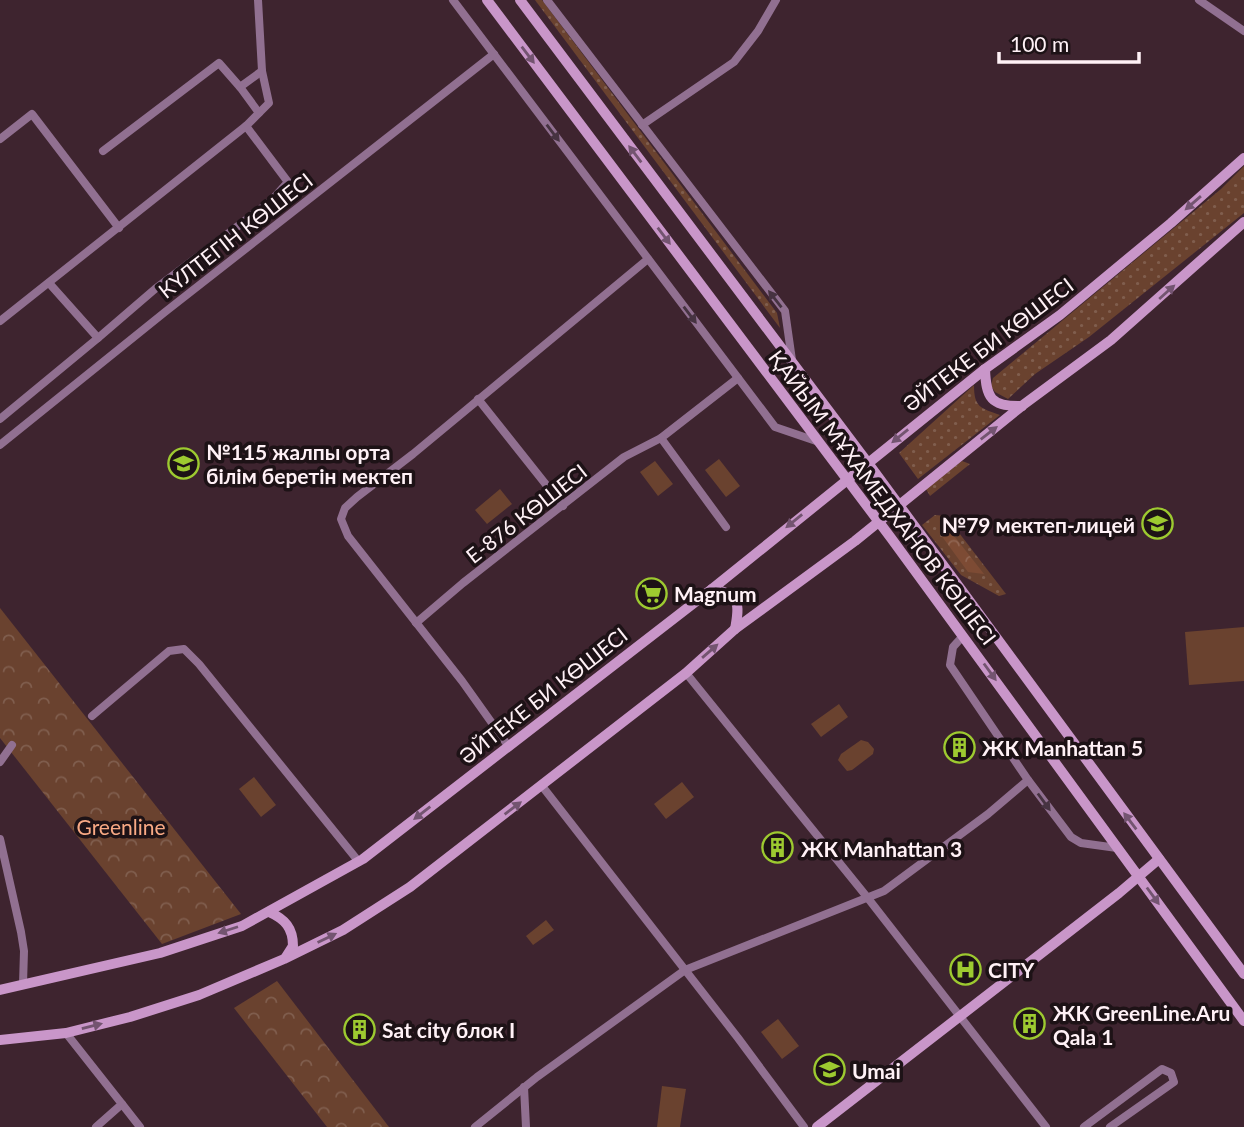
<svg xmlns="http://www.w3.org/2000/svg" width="1244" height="1127" viewBox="0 0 1244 1127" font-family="Lato,sans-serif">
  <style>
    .grass { fill: url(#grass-dots) }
    .forest { fill: url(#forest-crowns) }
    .park { fill: url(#park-crowns) }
    .garden { fill: #6a422f }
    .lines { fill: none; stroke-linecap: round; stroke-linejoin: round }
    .street { stroke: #917091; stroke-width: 8 }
    .secondary { stroke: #c996c9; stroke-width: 10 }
    .oneway { fill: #735470 }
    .oneway2 { fill: #463341 }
    .labels { text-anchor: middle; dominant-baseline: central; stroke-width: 7; stroke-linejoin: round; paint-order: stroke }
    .street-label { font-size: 21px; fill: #fff1f6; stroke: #1d1216 }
    .poi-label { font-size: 21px; font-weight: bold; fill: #fff1f6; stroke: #1d1216; text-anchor: start }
    .park-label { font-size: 21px; fill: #f9aa85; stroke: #1d1216 }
  </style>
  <defs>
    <pattern id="grass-dots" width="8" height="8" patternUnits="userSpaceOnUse" patternTransform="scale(1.75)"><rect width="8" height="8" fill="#6a422f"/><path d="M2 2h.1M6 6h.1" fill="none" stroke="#805e4e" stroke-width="1.8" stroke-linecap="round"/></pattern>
    <pattern id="forest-crowns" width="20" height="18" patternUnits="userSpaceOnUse" patternTransform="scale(1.75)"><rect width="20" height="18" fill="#7d4b34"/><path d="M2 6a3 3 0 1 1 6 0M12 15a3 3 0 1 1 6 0" fill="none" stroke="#906552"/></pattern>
    <pattern id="park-crowns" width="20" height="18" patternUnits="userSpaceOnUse" patternTransform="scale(1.75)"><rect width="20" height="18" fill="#6a422f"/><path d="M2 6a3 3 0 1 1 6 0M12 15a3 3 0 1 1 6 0" fill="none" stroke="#805e4e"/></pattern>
  </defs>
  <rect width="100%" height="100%" fill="#3e242f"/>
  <g class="grass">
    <path d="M535,0H542L777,313L780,328Z"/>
    <path d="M1244,166V213L1089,337L1035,374L1008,399L995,392L991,386L993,378L1221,189Z"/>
    <path d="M974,385C974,407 980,408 1000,415L918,479L899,453Z"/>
    <path d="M962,461L970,464L930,496L926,489Z"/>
    <path d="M935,515L946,516L1006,594L999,596L961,575L922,525Z"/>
  </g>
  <path class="forest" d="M951,532L984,574L968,572L941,535Z"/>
  <g class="park">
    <path d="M0,608L241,914L162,944L0,738Z"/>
    <path d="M277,981L389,1127H327L234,1008Z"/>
  </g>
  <g class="garden">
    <path d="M719,459L740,486L726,497L705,470Z"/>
    <path d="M655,461L673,484L658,496L640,472Z"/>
    <path d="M500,489L512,504L487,524L475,510Z"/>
    <path d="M1244,627V681L1189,685L1185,632Z"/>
    <path d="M839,704L848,717L821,737L811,724Z"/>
    <path d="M861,740L868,742L874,749L873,754L852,770L847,771L838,760L841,754Z"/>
    <path d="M254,777L276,805L261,817L239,789Z"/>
    <path d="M682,782L694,797L666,819L654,804Z"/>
    <path d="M546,920L554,930L533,945L526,936Z"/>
    <path d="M778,1019L799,1046L782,1059L761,1032Z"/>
    <path d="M662,1086L686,1089L680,1127H657Z"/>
  </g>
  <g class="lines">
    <g class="street">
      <path d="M453,0L775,427L819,442"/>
      <path d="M547,0L785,311L792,360"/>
      <path d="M1199,0L1244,31"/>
      <path d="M259,113L269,103L262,71"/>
      <path d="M642,125L734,62L758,31L776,0"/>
      <path d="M0,139L32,114L119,228"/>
      <path d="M103,151L219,63L240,87"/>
      <path d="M49,283L98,338L155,289L271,201L288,182L246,126"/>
      <path d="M0,321L246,126L259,113L240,87L262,71L258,0"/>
      <path d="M478,399L563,506"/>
      <path d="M0,419L98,338"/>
      <path d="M0,445L165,312L494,54"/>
      <path d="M726,527L661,438L738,378"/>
      <path d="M416,623L463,583L624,457L661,438"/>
      <path d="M963,636L953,647L950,665L1028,780L1071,837L1081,843L1117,848"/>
      <path d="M686,673L867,897L1046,1127"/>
      <path d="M92,716L169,651L184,649L199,664L359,862"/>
      <path d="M509,747L462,681L348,536L341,519L345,508L357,497L413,454L648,259"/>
      <path d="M0,762L12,745"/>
      <path d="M542,786L738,1038L804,1127"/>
      <path d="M0,839L21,932L24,951L23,984"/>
      <path d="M66,1033L122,1104L96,1127"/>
      <path d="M524,1087L526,1127"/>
      <path d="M122,1104L140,1127"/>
      <path d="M475,1127L537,1077L685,970L884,891L988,814L1028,780"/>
      <path d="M1084,1127L1162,1069L1171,1073L1174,1082L1110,1127"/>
    </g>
    <g class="secondary">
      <path d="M487,0L891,538L1244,1021"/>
      <path d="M520,0L868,463L1244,974"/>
      <path d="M985,369C986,398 991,407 1022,406"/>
      <path d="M712,589C740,595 740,603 735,629"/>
      <path d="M269,912C285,919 293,928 293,946L286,957"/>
      <path d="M0,990L160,953L242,926L363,859L712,589L985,369L1060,315L1171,223L1244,158"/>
      <path d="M0,1040L66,1033L130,1017L199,995L284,959L343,930L410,887L686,673L735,629L855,541L1023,405L1111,340L1244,222"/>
      <path d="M817,1127L1119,893L1159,859"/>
    </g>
  </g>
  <defs><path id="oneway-solid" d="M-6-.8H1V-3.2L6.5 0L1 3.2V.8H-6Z" transform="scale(1.75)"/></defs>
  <g class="oneway">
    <use href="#oneway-solid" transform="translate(528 55) rotate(53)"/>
    <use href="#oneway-solid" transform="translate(635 154) rotate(-127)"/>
    <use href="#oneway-solid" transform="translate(1193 203) rotate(139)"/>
    <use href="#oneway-solid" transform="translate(664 236) rotate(53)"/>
    <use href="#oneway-solid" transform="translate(1167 292) rotate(-42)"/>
    <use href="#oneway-solid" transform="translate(989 433) rotate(-38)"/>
    <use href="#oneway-solid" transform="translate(900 436) rotate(141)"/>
    <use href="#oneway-solid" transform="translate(794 521) rotate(141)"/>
    <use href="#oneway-solid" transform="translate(710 651) rotate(-41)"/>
    <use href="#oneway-solid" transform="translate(990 672) rotate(54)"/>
    <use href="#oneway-solid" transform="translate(513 808) rotate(-37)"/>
    <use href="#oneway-solid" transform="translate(422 813) rotate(142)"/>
    <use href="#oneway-solid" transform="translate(1130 821) rotate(-127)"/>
    <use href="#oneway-solid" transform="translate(1153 896) rotate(54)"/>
    <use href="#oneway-solid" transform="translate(228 930) rotate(162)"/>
    <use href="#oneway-solid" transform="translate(327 938) rotate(-26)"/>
    <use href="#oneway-solid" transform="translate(92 1026) rotate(-14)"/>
  </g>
  <g class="oneway2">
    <use href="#oneway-solid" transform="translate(553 133) rotate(53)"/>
    <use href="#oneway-solid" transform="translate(775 299) rotate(-128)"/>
    <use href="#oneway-solid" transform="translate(690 315) rotate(53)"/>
    <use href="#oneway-solid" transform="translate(1044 802) rotate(54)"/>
  </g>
  <defs>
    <symbol id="school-ring" viewBox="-11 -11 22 22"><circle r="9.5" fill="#1d1216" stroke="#9dca30" stroke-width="1.5"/><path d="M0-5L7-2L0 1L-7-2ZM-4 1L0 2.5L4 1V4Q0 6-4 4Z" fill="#9dca30"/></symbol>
    <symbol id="supermarket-ring" viewBox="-11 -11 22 22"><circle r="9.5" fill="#1d1216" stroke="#9dca30" stroke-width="1.5"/><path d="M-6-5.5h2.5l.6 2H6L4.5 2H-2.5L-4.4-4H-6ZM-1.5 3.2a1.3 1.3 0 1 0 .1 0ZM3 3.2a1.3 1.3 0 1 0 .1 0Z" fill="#9dca30"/></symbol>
    <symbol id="building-ring" viewBox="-11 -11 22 22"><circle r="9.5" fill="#1d1216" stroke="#9dca30" stroke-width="1.5"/><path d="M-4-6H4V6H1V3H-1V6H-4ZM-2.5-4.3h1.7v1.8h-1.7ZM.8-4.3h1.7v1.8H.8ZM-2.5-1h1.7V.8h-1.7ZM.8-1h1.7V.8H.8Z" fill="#9dca30"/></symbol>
    <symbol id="hospital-ring" viewBox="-11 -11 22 22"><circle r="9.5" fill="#1d1216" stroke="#9dca30" stroke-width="1.5"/><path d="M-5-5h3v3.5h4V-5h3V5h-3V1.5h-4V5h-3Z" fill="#9dca30"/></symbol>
  </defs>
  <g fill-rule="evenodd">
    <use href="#school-ring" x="166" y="446" width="35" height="35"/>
    <use href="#school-ring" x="1140" y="506" width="35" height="35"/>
    <use href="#supermarket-ring" x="634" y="576" width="35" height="35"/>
    <use href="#building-ring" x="942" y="730" width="35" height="35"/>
    <use href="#building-ring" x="760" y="830" width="35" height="35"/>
    <use href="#hospital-ring" x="948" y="952" width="35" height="35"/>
    <use href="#building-ring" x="1012" y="1006" width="35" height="35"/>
    <use href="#building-ring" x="342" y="1012" width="35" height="35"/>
    <use href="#school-ring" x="812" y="1052" width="35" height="35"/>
  </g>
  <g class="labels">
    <g class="street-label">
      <text transform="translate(235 235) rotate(-38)">КҮЛТЕГІН КӨШЕСІ</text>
      <text transform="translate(988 344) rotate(-37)">ӘЙТЕКЕ БИ КӨШЕСІ</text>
      <text transform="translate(883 497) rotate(53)">ҚАЙЫМ МҰХАМЕДХАНОВ КӨШЕСІ</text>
      <text transform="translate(526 513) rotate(-38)">Е-876 КӨШЕСІ</text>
      <text transform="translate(543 695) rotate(-38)">ӘЙТЕКЕ БИ КӨШЕСІ</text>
    </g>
    <g class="poi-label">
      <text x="206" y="451">№115 жалпы орта<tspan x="206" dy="24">білім беретін мектеп</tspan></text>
      <text x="1135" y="524" text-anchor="end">№79 мектеп-лицей</text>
      <text x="674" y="593">Magnum</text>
      <text x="982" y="747">ЖК Manhattan 5</text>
      <text x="801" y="848">ЖК Manhattan 3</text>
      <text x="988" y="969">CITY</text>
      <text x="1053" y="1012">ЖК GreenLine.Aru<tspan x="1053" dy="24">Qala 1</tspan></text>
      <text x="382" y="1029">Sat city блок I</text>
      <text x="852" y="1070">Umai</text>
    </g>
    <g class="park-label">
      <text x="121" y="826">Greenline</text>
    </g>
  </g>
  <path d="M999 52v10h140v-10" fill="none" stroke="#fff1f6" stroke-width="3.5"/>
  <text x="1010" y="52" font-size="21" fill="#fff1f6" stroke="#1d1216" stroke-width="5" paint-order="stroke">100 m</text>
</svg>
